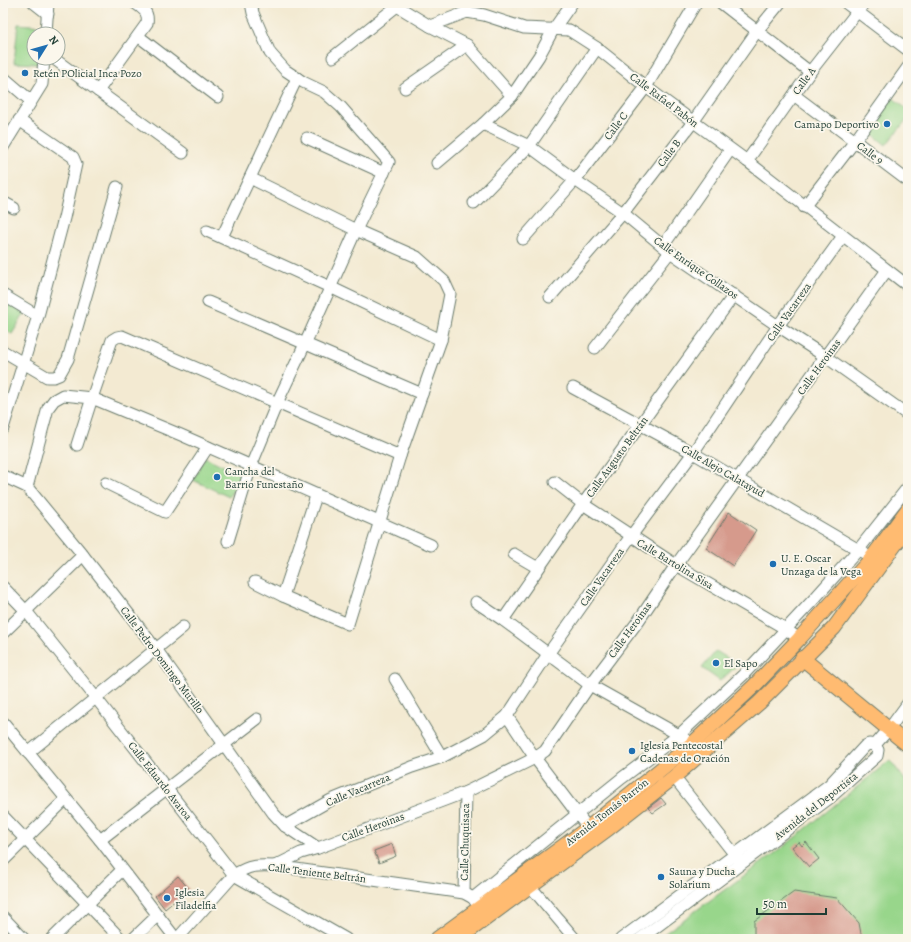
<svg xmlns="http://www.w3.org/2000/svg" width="911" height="942" viewBox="0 0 911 942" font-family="Alegreya,serif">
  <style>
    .green { fill: #98d68b; stroke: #5c8a60 }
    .building { fill: #d69a8c }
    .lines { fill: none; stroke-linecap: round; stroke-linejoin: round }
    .minor-casing { stroke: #697a6b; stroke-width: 13 }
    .major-casing { stroke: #697a6b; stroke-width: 16 }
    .minor { stroke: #fff; stroke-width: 11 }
    .major { stroke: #ffbb71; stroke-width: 14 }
    .poi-dot { fill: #1f6fb2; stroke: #fbf7ec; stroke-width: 1.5 }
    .labels { text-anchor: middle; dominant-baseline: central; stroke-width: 3.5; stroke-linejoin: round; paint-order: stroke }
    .poi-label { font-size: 11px; fill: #1f3d34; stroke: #fbf7ec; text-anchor: start }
    .street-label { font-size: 11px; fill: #1f3d34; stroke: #fbf7ec }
  </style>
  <rect width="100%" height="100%" fill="#fbf7ec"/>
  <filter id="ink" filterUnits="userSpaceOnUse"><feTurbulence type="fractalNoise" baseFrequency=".025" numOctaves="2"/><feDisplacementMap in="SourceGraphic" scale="8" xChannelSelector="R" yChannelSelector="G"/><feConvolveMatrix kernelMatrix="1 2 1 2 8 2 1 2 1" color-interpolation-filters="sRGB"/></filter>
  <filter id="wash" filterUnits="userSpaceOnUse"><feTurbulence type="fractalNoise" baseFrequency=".012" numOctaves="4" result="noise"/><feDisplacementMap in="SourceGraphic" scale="16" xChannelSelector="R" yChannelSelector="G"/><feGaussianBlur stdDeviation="0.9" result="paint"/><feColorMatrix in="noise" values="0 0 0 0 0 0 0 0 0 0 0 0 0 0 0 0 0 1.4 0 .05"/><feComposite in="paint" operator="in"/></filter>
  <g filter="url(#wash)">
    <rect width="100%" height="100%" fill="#f3ead2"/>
    <g class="green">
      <path d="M18,24L42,26L41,34H34V58H39L38,64L14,63Z"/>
      <path d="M893,98L908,110V118L886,145L867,130Z"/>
      <path d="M3,300L25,313L12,334L3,329Z"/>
      <path d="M205,457L242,475L229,497L193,480Z"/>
      <path d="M716,651L737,664L734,668L720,681L702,668Z"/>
      <path d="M890,760L908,784V939H657L782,848Z"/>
    </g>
    <g id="blocks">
      <g class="building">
        <path d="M729,512L756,530L733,566L706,548Z"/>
        <path d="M661,798L666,804L653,813L648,808Z"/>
        <path d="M799,842L802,846L806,842L819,859L809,867L792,847Z"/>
        <path d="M392,844L396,856L379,863L374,851Z"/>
        <path d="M178,876L189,889L165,909L155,896Z"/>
        <path d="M794,892L837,898L859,923L862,939H754V921Z"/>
      </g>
    </g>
  </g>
  <g filter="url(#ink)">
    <use href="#blocks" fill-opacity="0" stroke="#697a6b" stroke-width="1"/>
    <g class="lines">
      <defs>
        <g id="minor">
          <path d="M34,3L48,14"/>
          <path d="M392,3L430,26L467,12L484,15L524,28L569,30L597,48L646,87L747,161L908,286"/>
          <path d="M721,3L810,72"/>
          <path d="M846,3L908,50"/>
          <path d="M430,26L467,45L512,96L483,124L437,163"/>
          <path d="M46,34L48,3"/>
          <path d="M138,36L218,97"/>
          <path d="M333,57L397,6"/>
          <path d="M53,58L183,153"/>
          <path d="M3,77L31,101"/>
          <path d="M405,88L467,45"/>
          <path d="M98,91L147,23C149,12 143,9 135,3"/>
          <path d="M794,95L908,181"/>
          <path d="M512,96L539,56L553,30L572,3"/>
          <path d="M483,124L529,146L575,180L623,213L670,252L778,326L826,357L908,415"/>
          <path d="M307,138L384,173"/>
          <path d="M3,147L42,84L44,58"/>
          <path d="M747,161L810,72L864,3"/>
          <path d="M250,178L356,230L417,257L444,281L450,294L441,340L400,456L348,624L283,596L255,582"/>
          <path d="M3,202L14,208"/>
          <path d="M474,203L529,146L597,48"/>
          <path d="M804,207L855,141L908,67"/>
          <path d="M207,231L330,287L441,340"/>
          <path d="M222,237L297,78"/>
          <path d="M523,239L575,180L646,87L696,3"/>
          <path d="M663,246L730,150"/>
          <path d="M3,295L38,316"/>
          <path d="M550,297L623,213L693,122L757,31L780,3"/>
          <path d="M208,302L422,394"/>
          <path d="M595,348L670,252"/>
          <path d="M3,351L47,377H54L59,375L68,359L117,187"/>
          <path d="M573,388L693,453L864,553"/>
          <path d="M3,428L38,316L64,218L76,164L73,157L19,120"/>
          <path d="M77,445L92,398L181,435L431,545"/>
          <path d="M3,476L27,487L83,555L156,649L273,813L285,826L318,848"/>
          <path d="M555,482L583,504L676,565L786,629L799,639"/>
          <path d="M106,483L165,512L208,447"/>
          <path d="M27,487L48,408L54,400L63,395L92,398L112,340L117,337L122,336L400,456"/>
          <path d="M228,541L251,466L277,403L305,344L356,230L389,162L341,107L324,92L303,82L285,70L270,53L253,13L251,3"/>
          <path d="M514,554L538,568"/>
          <path d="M3,587L26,611L96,698L234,875L346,939"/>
          <path d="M283,596L316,496"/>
          <path d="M476,602L503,620L590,685L679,735L692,744"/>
          <path d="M503,620L583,504L734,295"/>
          <path d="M3,633L83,555"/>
          <path d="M395,679L442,757"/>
          <path d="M507,716L535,758L588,828"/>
          <path d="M3,722L100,840L176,939"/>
          <path d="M875,745L889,729L908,703"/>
          <path d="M28,753L183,627"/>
          <path d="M674,777L739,860"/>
          <path d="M3,816L121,939"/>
          <path d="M285,826L331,800L412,767L442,757L484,735L507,716L548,654L631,536L693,453L778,326L843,236"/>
          <path d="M100,840L257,719"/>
          <path d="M3,861L66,799"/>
          <path d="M275,866L301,853L318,848L466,792L535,758L545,751L590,685L639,620L676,565L887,270"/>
          <path d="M525,880L575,939"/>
          <path d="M464,893L466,792"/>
          <path d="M473,898L622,778L679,735L743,675L815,598L859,549L908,487"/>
          <path d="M3,917L24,939"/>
          <path d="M52,939L122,870"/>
          <path d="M133,939L158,915"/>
          <path d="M177,939L234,875C249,865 258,865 275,866L464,893L473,898L477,904"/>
          <path d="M621,939L829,785L865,746L869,744L875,745L878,750L877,756L831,797L640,939"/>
        </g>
        <g id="major">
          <path d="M802,658L908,745"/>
          <path d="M437,939L588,828L692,744L754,686L799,639L871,559L908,509"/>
          <path d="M458,939L609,828L674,777L759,703L834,628L908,527"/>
        </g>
      </defs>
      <use href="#minor" class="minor-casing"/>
      <use href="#major" class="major-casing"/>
      <use href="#minor" class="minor"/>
      <use href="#major" class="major"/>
    </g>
  </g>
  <g class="poi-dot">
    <circle cx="25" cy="73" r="4"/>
    <circle cx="887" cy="124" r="4"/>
    <circle cx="217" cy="477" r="4"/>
    <circle cx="773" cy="564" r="4"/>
    <circle cx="716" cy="663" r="4"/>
    <circle cx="632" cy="751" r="4"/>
    <circle cx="661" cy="877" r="4"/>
    <circle cx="167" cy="898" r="4"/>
  </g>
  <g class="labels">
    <g class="poi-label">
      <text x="33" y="73">Retén POlicial Inca Pozo</text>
      <text x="879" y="124" text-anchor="end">Camapo Deportivo</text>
      <text x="225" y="471">Cancha del<tspan x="225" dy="13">Barrio Funestaño</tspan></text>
      <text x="781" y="558">U. E. Oscar<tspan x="781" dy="13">Unzaga de la Vega</tspan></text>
      <text x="724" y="663">El Sapo</text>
      <text x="640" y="745">Iglesia Pentecostal<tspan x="640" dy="13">Cadenas de Oración</tspan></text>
      <text x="669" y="871">Sauna y Ducha<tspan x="669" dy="13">Solarium</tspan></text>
      <text x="175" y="892">Iglesia<tspan x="175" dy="13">Filadelfia</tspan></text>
    </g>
    <g class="street-label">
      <text transform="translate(804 81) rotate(-54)">Calle A</text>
      <text transform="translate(664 100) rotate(37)">Calle Rafael Pabón</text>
      <text transform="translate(616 126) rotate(-53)">Calle C</text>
      <text transform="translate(669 153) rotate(-53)">Calle B</text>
      <text transform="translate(870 153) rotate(37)">Calle 9</text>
      <text transform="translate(696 268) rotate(35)">Calle Enrique Collazos</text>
      <text transform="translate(789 312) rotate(-55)">Calle Vacarreza</text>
      <text transform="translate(819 367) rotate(-54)">Calle Heroinas</text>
      <text transform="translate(617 457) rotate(-54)">Calle Augusto Beltrán</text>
      <text transform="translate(723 471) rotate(30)">Calle Alejo Calatayud</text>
      <text transform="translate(675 564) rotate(31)">Calle Bartolina Sisa</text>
      <text transform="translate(602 577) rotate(-55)">Calle Vacarreza</text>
      <text transform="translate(630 630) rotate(-54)">Calle Heroinas</text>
      <text transform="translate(162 660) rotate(53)">Calle Pedro Domingo Murillo</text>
      <text transform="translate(160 781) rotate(52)">Calle Eduardo Avaroa</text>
      <text transform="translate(358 790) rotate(-23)">Calle Vacarreza</text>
      <text transform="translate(816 806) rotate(-38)">Avenida del Deportista</text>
      <text transform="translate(607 812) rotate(-38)">Avenida Tomás Barrón</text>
      <text transform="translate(373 827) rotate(-20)">Calle Heroinas</text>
      <text transform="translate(465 842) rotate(-89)">Calle Chuquisaca</text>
      <text transform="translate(317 873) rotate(7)">Calle Teniente Beltrán</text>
    </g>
  </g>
  <rect width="911" height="942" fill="none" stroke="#fbf7ec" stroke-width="16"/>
  <g transform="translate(46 46) rotate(53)"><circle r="19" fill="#fbf7ec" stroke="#a3ada2"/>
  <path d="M0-3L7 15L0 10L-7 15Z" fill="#1f6fb2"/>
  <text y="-6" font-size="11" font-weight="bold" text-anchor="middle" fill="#1f3d34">N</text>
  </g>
  <path d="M757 908v6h69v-6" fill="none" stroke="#1f3d34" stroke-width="2"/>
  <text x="763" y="908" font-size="12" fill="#1f3d34" stroke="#fbf7ec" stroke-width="3" paint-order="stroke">50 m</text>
</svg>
